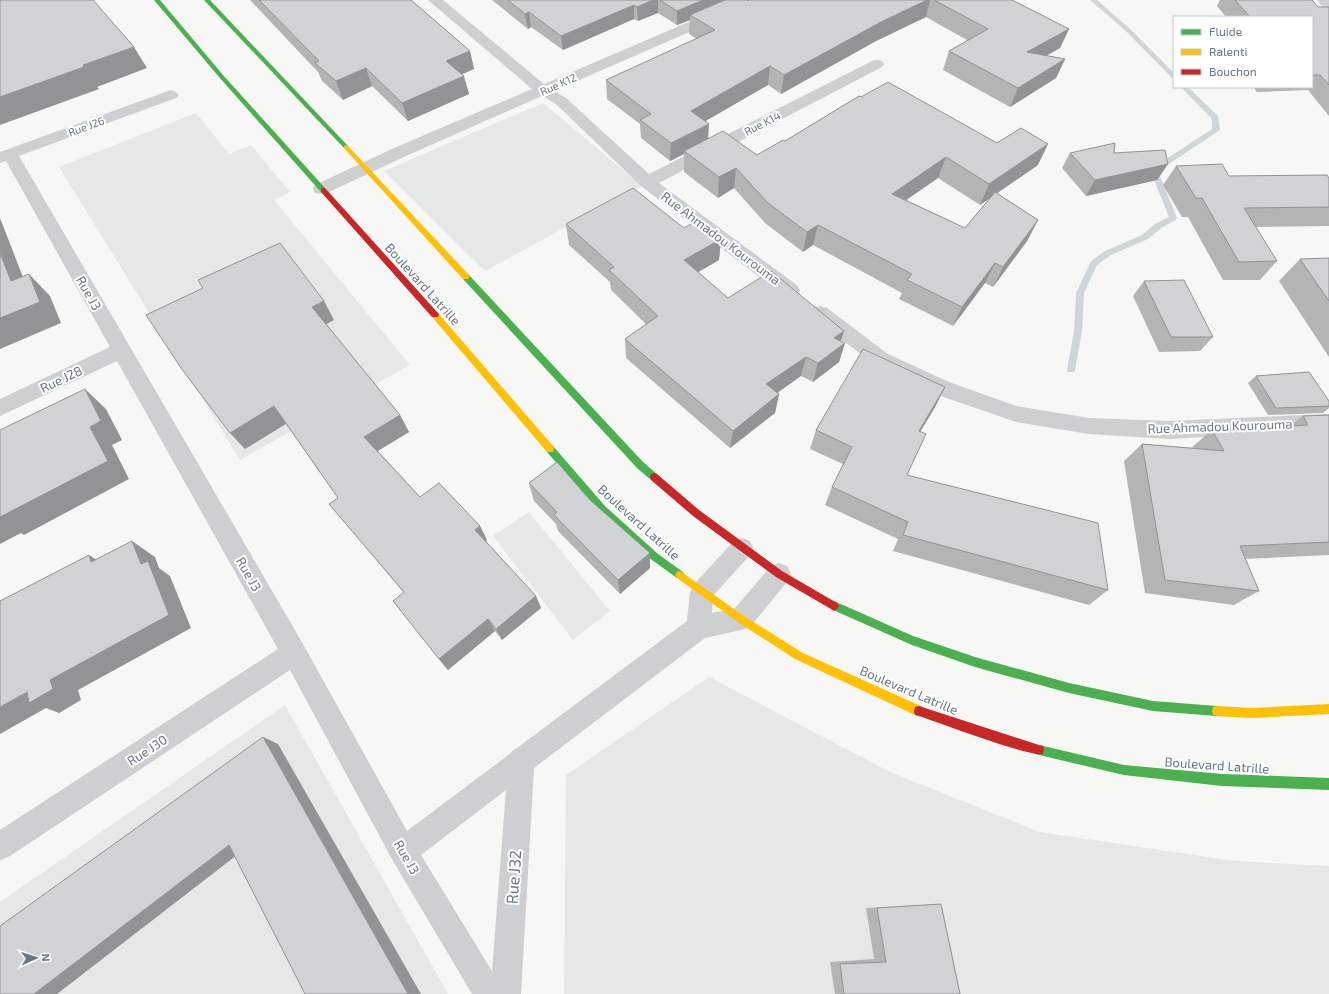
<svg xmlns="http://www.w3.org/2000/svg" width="1329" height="994" viewBox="0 0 1329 994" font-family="'Exo 2',sans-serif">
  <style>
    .built { fill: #e6e7e7 }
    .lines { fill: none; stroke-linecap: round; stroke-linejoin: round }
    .stream { fill: #cfd6d9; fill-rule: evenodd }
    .street { fill: #cdcfd0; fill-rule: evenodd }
    .fast { fill: #4caf50; fill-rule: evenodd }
    .slow { fill: #ffc107; fill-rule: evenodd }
    .jam { fill: #c62828; fill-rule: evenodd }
    .wall { fill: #b3b5b5; fill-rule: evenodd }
    .shaded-wall { fill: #929394 }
    .building { fill: #d0d2d3; stroke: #929394 }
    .labels { text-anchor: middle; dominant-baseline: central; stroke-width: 4; stroke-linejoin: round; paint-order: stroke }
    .far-street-label { font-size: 11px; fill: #677786; stroke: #fff }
    .street-label { font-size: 13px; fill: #677786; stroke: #fff }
    .near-street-label { font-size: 16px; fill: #677786; stroke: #fff }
  </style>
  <rect width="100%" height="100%" fill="#f7f7f6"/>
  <g class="built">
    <path d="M543,103L642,186L485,271L384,171Z"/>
    <path d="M196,113L229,154L251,145L290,192L274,200L410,365L240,460L59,167Z"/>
    <path d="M529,512L610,611L573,640L493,536Z"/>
    <path d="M709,677L890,772L1040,832L1234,861L1329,866V994H564L566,775Z"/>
    <path d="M285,705L448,994H11L0,962V902Z"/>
  </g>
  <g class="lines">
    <g class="stream">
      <path d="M1090,0H1097L1130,29L1174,73V79L1172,78L1126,31Z"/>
      <path d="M1181,87H1188L1218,116L1220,130L1158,171L1177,218L1176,220L1161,228L1148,239L1111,255L1097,265L1084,293L1082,331L1075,370L1074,372H1068L1067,370L1074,331L1076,293L1091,261L1105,251L1142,235L1155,224L1169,217L1150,170L1212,129V119Z"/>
    </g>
    <g class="street">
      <path d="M428,0H443L544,84L740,0H758L756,3L554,91L566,98L649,174L872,61L877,60L882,61L884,64L882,67L659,183L798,286L800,291L798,296L791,298L784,296L641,186L556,104L542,96L406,156L327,193L321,194L315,193L313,189L315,185L394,148L532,89Z"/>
      <path d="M1317,0H1329V10L1324,9Z"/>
      <path d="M171,90L176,92L179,95L176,98L19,156L303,644L407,831L511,753L512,751L517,748L687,621L690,592L694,584L734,541L742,538L750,541L753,548L750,555L713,596L712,613L734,609L771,566L779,563L787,566L791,574L787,582L750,627L741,630L705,638L534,768L521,994H472L393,861L290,670L10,856L0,860V830L278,649L117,361L0,416V399L110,347L6,161L0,163V152ZM506,790L492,971L421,855Z"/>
      <path d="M820,306L827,308L888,354L949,382L1016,406L1089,418L1169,421L1329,414V430L1169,439L1089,434L1016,422L935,394L874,364L813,318L811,313L813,308Z"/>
    </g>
    <g class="fast">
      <path d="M154,0H160L223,75L325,188V192H321L219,77Z"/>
      <path d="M204,0H210L348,146V148H344Z"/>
      <path d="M466,274L469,275L643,462L657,474L658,477L657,480H651L637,468L463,279L462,277Z"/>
      <path d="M550,445L553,446L605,506L658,554L683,572L685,575L683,578L680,579L677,578L652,560L599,512L547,452L546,449L547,446Z"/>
      <path d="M834,601L913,636L975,657L1069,683L1153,701L1217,706L1221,707L1222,711L1221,715L1217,716L1153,711L1069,693L975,667L912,645L831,609L829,606L831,603Z"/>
      <path d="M1039,745L1124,765L1222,774L1329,778V790L1222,786L1124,775L1039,755L1035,754L1034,750L1035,746Z"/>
    </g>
    <g class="slow">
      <path d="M346,145L348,146L469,275V279H463L344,148V146Z"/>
      <path d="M435,312L438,313L553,446L554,449L553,452H547L432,317L431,315L432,313Z"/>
      <path d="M680,571L744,616L803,653L923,707L924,711L923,715L919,716L915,715L795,659L738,622L677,578L675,575L677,572Z"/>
      <path d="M1329,704V714L1251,718L1217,716L1213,715L1212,711L1213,707L1217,706L1251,708Z"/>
    </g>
    <g class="jam">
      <path d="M321,188H325L438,313L439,315L438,317H432L321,192Z"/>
      <path d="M654,473L657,474L699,510L782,571L837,603L839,606L837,609L834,611L831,609L776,577L693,516L651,480L650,477L651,474Z"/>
      <path d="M919,706L1039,745L1043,746L1044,750L1043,754C1032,758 937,722 919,716L915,715L914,711L915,707Z"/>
    </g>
  </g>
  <g class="wall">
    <path d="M250,0H411L470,51L474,69L462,74L469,94L408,121L372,86L343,100L322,81L318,72Z"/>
    <path d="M492,0H747L748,1L749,0H1012L1069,29L1060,48L1046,56L1065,59L1056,78L1010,107L943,70L949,51L967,40L926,17L876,41L781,94L768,85L705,121L708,139L757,155L785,141L861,97L997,143L1038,165L997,193L1038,220L1027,241L993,287L985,283L953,326L899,299L902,293L813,245L803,252L765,223L734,188L718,198L684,172V154L670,161L641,138L640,124L607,99L606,80L697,39L689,34L690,20L677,25L658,13L638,21L634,19L563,50L531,27L528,29ZM938,178L980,205L989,199L965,228L906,200Z"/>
    <path d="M1220,0H1312L1318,7H1329V116L1308,90L1257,92L1253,87H1312V17H1226L1217,6Z"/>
    <path d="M1070,153H1114L1168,164L1157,180L1086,196L1062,168Z"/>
    <path d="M1176,166L1229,176L1329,178V226L1255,227L1277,261L1260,280H1223L1188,217H1182L1163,185Z"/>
    <path d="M566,224L684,228L721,239L719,260L698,272L728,298L845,343L839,362L813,382L801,376L777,393L779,394L775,413L730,448L626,358L625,339L646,324L611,290L610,282L569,245Z"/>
    <path d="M1329,258V357L1279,281L1300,259Z"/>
    <path d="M1144,281L1213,337L1200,351L1159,352L1133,296Z"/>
    <path d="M203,288L334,320L326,324L400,415L409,432L378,451L420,497L480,526L487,540L486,541L536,596L541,608L502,640L495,631L448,670L439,659L404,593L329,504L338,498L286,424L245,449Z"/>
    <path d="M1256,376L1329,401V408L1323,413L1268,415L1248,383Z"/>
    <path d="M945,387L935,407L920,432L907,475L1108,590L1089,605L893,551L898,539L825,505L832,487L843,464L810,449L816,430Z"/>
    <path d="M1329,415V555L1245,559L1259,591L1234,605L1145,593L1124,461L1142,444L1193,448L1192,447L1212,430L1290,426L1303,416Z"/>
    <path d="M529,483L590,500L650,553V568L620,594L558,531L556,524L534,501Z"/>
    <path d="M941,904L960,994H835L830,962L874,959L866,908Z"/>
  </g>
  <g class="shaded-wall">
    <path d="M653,0H658V13L638,21L637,7Z"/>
    <path d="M703,0H725L690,15V20L677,25V11Z"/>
    <path d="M927,0H930L926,17L876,41L781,94L784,75L881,22Z"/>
    <path d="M634,5V19L563,50L561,36Z"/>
    <path d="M529,12L531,27L528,29L525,14Z"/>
    <path d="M1069,29L1060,48L1019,71L1027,52Z"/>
    <path d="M134,47L147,68L97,87L99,89L0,125V97L83,65Z"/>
    <path d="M470,51L474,69L451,79L446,61Z"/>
    <path d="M1065,59L1056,78L1010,107L1018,88Z"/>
    <path d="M770,66L768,85L690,130L691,111Z"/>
    <path d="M366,68L372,86L343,100L336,81Z"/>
    <path d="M464,76L469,94L408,121L402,103Z"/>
    <path d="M709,124L708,143L684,151V154L670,161L671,143Z"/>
    <path d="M1048,144L1038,165L980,205L989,184Z"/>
    <path d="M946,157L938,178L886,214L892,194Z"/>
    <path d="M1168,164L1157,180L1086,196L1095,180Z"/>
    <path d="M736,168L734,188L718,198L719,177Z"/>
    <path d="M0,218L33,303L11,281L0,253Z"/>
    <path d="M1038,220L1027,241L993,287L1003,267Z"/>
    <path d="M818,225L813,245L803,252L807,232Z"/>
    <path d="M721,239L719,260L683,281L684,260Z"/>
    <path d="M995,263L985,283L953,326L962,307Z"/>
    <path d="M29,274L50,296L61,323L0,349V318Z"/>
    <path d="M324,301L334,320L323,326L312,307Z"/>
    <path d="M844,331L839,347L845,343L839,362L813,382L818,363L834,338Z"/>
    <path d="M806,357L801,376L763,403L766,384Z"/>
    <path d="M945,387L935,407L909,450L919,431Z"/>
    <path d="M85,389L106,409L122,440L112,445L129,479L24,535L21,533L0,544V517L90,427Z"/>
    <path d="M779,394L775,413L730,448L733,431Z"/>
    <path d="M274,406L287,423L245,449L230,433Z"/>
    <path d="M400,415L409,432L374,453L364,437Z"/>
    <path d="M480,526L487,540L482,544L475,530Z"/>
    <path d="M132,541L155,557L159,568L170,576L191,628L78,690L81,700L59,713L46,708L0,734V707L50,680L141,564Z"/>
    <path d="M650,553V568L620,594L618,580Z"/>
    <path d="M89,555L113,570L91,562Z"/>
    <path d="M536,596L541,608L502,640L496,629Z"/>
    <path d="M488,619L495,631L448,670L439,659Z"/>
    <path d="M263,737L278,744L421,994H408Z"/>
    <path d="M229,845L246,848L57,994H34Z"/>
  </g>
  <g class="building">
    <path d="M0,0H93L134,47L83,65L84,67L0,97Z"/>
    <path d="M259,0H411L470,51L446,61L464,76L402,103L366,68L336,81L315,63L319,61Z"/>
    <path d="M508,0H653L637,7L634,5L561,36L529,12L525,14Z"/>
    <path d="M660,0H703L677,11Z"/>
    <path d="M725,0H747L748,1L749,0H927L881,22L784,75L770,66L691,111L709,124L671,143L640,120L651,114L606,80L715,30L690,15Z"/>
    <path d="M934,0H1012L1069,29L1027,52L1065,59L1018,88L949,51L988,29Z"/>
    <path d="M1235,0H1312L1318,7H1329V85L1320,75H1312V17H1250Z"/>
    <path d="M888,82L997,143L1021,128L1048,144L989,184L946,157L892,194L965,228L995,192L1038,220L1003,267L995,263L962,307L907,280L912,274L818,225L807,232L768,203L736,168L719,177L684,151L723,131L757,155L783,140L785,141L859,96L861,97Z"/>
    <path d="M1115,143L1114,153L1165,150L1168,164L1095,180L1070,153Z"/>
    <path d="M1222,164L1229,176L1327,175L1329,178V207L1244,208L1277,261L1239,262L1202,198H1196L1176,166Z"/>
    <path d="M633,188L684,228L698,220L721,239L684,260L728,298L771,271L844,331L834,338L845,343L818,363L806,357L766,384L779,394L733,431L625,339L658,316L609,270L614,267L566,224Z"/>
    <path d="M280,243L324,301L312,307L400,415L364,437L420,497L439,483L480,526L475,530L536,596L496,629L488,619L439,659L393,601L404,592L329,504L338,498L274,406L230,433L181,368L146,315L203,288L198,280Z"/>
    <path d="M0,253L11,281L29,274L40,302L0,318Z"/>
    <path d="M1329,258V301L1300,259Z"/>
    <path d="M1184,280L1213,337H1171L1144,281Z"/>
    <path d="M863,349L945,387L919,431L926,434L907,475L1098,523L1108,590L903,535L908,522L832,487L852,447L816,430Z"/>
    <path d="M1309,372L1329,401V406L1276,408L1256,376Z"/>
    <path d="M85,389L101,421L90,427L108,461L0,517V430Z"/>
    <path d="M1329,415V542L1240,546L1259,591L1165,580L1142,444L1224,451L1212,430L1308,425L1303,416Z"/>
    <path d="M557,462L590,500L650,553L618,580L554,515L557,512L529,483Z"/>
    <path d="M132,541L141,564L148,561L169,615L50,680L53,689L29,703L27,692L0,707V601L89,555L91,562Z"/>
    <path d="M263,737L408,994H305L229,845L34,994H0V926Z"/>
    <path d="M941,904L960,994H844L840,964L886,962L877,908Z"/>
  </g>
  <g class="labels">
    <g class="far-street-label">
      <text transform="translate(558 84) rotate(-24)">Rue K12</text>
      <text transform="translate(762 123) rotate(-27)">Rue K14</text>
      <text transform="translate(86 126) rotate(-20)">Rue J26</text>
    </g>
    <g class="street-label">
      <text transform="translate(721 238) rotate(37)">Rue Ahmadou Kourouma</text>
      <text transform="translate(423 284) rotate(48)">Boulevard Latrille</text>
      <text transform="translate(89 293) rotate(60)">Rue J3</text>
      <text transform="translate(61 379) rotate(-26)">Rue J28</text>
      <text transform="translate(1220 426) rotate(-2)">Rue Ahmadou Kourouma</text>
      <text transform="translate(639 522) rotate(42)">Boulevard Latrille</text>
      <text transform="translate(249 574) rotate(60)">Rue J3</text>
      <text transform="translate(909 690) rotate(23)">Boulevard Latrille</text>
      <text transform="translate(147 750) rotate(-33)">Rue J30</text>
      <text transform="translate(1217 765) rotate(4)">Boulevard Latrille</text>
      <text transform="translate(407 857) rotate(60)">Rue J3</text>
    </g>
    <g class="near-street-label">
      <text transform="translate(513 877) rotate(-86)">Rue J32</text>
    </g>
  </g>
  <rect x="1173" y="16" width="140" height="72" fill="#ffffff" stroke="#c2c9cf"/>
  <rect x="1181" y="29" width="20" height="6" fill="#4caf50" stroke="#c2c9cf"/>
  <text x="1209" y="36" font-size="12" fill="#677786">Fluide</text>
  <rect x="1181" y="49" width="20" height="6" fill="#ffc107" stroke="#c2c9cf"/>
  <text x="1209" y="56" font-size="12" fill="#677786">Ralenti</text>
  <rect x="1181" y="69" width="20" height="6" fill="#c62828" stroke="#c2c9cf"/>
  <text x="1209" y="76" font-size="12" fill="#677786">Bouchon</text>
  <g transform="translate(36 958) rotate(87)" stroke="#ffffff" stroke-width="3" paint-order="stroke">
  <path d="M0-3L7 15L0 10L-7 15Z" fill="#677786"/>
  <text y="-6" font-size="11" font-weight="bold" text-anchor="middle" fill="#677786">N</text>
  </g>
</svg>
